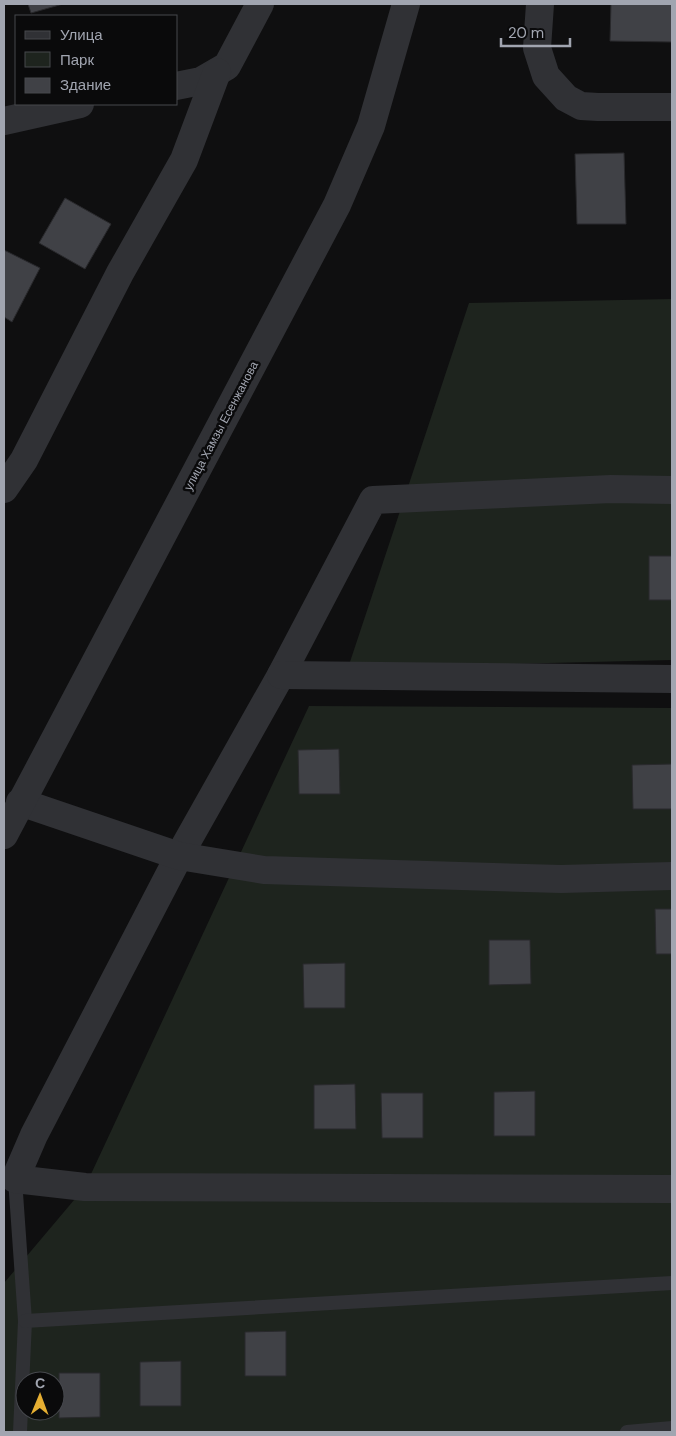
<svg xmlns="http://www.w3.org/2000/svg" width="676" height="1436" viewBox="0 0 676 1436" font-family="'DM Sans',sans-serif">
  <style>
    .green { fill: #1e241e; fill-rule: evenodd }
    .building { fill: #404146; stroke: #29292c }
    .lines { fill: none; stroke-linecap: round; stroke-linejoin: round }
    .service { stroke: #303135; stroke-width: 14 }
    .minor { stroke: #303135; stroke-width: 28 }
    .tertiary { stroke: #303135; stroke-width: 28 }
    .labels { text-anchor: middle; dominant-baseline: central; stroke-width: 5; stroke-linejoin: round; paint-order: stroke }
    .street-label { font-size: 12px; fill: #a1a5b0; stroke: #0a0a0b }
  </style>
  <rect width="100%" height="100%" fill="#0f0f10"/>
  <g class="green">
    <path d="M672,299V660L348,668L469,303Z"/>
    <path d="M309,706L672,708V1432H4V1283L85,1187ZM25,1381H55V1411H25Z"/>
  </g>
  <g class="building">
    <path d="M28,4H63L31,13Z"/>
    <path d="M611,4H672V42L610,41Z"/>
    <path d="M624,153L626,224H577L575,154Z"/>
    <path d="M65,198L111,224L85,269L39,243Z"/>
    <path d="M4,250L40,268L12,322L4,317Z"/>
    <rect x="649" y="556" width="23" height="44"/>
    <path d="M339,749L340,794H299L298,750Z"/>
    <path d="M672,764V809H633L632,765Z"/>
    <path d="M655,909H672V954H656Z"/>
    <path d="M489,940H530L531,984L489,985Z"/>
    <path d="M345,963V1008H304L303,964Z"/>
    <path d="M355,1084L356,1129H314V1085Z"/>
    <path d="M535,1091V1136H494V1092Z"/>
    <path d="M381,1093H423V1138H382Z"/>
    <path d="M286,1331V1376H245V1332Z"/>
    <path d="M181,1361V1406H140V1362Z"/>
    <path d="M59,1373H100V1417L59,1418Z"/>
  </g>
  <g class="lines">
    <g class="service">
      <path d="M15,1179L25,1321L20,1432"/>
      <path d="M25,1321L672,1283"/>
      <path d="M627,1432L672,1428"/>
    </g>
    <g class="minor">
      <path d="M540,4L537,48L546,76L566,98L581,106L598,107H672"/>
      <path d="M176,86L201,81L227,66L260,4"/>
      <path d="M4,121L80,104"/>
      <path d="M4,489L24,460L120,273L184,160L217,72"/>
      <path d="M672,490L611,489L373,500L281,675L179,856L34,1135L15,1179L85,1187L672,1189"/>
      <path d="M281,675L672,679"/>
      <path d="M20,802L179,856L264,870L561,879L672,876"/>
    </g>
    <path class="tertiary" d="M4,835L337,205L371,126L406,4"/>
  </g>
  <g class="labels">
    <g class="street-label">
      <text transform="translate(221 426) rotate(-62)">улица Хамзы Есенжанова</text>
    </g>
  </g>
  <rect width="676" height="1436" fill="none" stroke="#a1a5b0" stroke-width="10"/>
  <rect x="15" y="15" width="162" height="90" fill="#0a0a0b" stroke="#46484d"/>
  <rect x="25" y="31" width="25" height="8" fill="#303135" stroke="#46484d"/>
  <text x="60" y="40" font-size="15" fill="#a1a5b0">Улица</text>
  <rect x="25" y="52" width="25" height="15" fill="#1e241e" stroke="#46484d"/>
  <text x="60" y="65" font-size="15" fill="#a1a5b0">Парк</text>
  <rect x="25" y="78" width="25" height="15" fill="#404146" stroke="#46484d"/>
  <text x="60" y="90" font-size="15" fill="#a1a5b0">Здание</text>
  <g transform="translate(40 1396) rotate(1)"><circle r="24" fill="#0a0a0b" stroke="#46484d"/>
  <path d="M0-4L9 19L0 12L-9 19Z" fill="#e5ae32"/>
  <text y="-8" font-size="14" font-weight="bold" text-anchor="middle" fill="#a1a5b0">С</text>
  </g>
  <path d="M501 38v8h69v-8" fill="none" stroke="#a1a5b0" stroke-width="2.5"/>
  <text x="508" y="38" font-size="15" fill="#a1a5b0" stroke="#0a0a0b" stroke-width="4" paint-order="stroke">20 m</text>
</svg>
